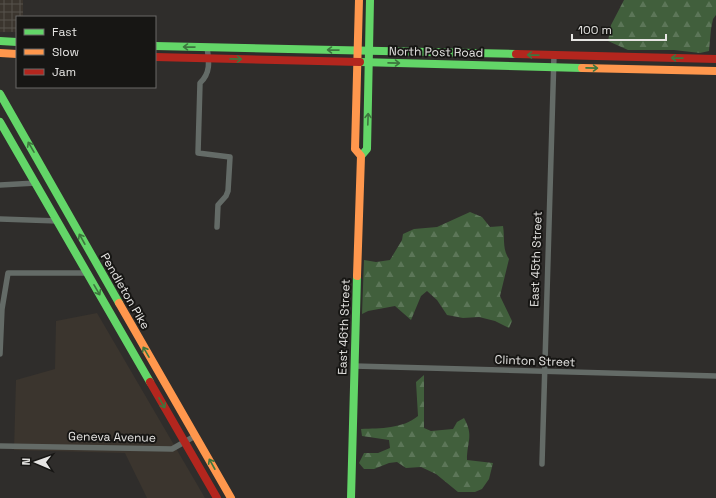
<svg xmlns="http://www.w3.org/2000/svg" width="716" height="498" viewBox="0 0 716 498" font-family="'Space Grotesk',sans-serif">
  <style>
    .built { fill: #3b352e }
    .industrial { fill: url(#industrial-grid) }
    .forest { fill: url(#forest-firs) }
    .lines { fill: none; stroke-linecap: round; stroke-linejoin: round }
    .street { stroke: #646b67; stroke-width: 5.5 }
    .fast { stroke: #63d668; stroke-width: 8 }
    .slow { stroke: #ff974d; stroke-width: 8 }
    .jam { stroke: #b3261e; stroke-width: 8 }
    .oneway { stroke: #3d763e }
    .labels { text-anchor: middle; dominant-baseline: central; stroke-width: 4; stroke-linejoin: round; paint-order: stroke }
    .street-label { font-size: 12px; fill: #e6e5e3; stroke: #171614 }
  </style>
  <defs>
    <pattern id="industrial-grid" width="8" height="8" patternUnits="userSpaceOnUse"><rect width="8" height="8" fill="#3b352e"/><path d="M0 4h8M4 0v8" fill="none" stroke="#57524c"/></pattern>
    <pattern id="forest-firs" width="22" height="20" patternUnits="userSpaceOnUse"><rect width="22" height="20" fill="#415f3c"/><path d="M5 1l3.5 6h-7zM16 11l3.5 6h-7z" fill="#5c7658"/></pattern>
  </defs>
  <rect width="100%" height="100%" fill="#2f2d2b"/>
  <path class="built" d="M97,313L205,498H147L125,453L14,450L16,380L55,369L56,321Z"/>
  <path class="industrial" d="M0,0H23V17H17V32H0Z"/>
  <g class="forest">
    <path d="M624,0H716V15L713,19L711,29L709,51L700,53L674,50H628L608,41L611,25Z"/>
    <path d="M470,212L482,217L490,227L503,226C505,238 502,249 509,259L500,296L512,321L509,328L495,321L479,317L463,318L447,315L437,300L427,291L421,296L411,320L395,306L368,311L362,314L364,260L376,262L390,260L402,240L403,234L414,229L437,227Z"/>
    <path d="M424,375V428L431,431L453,429L457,422L464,418C474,436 467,441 467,460L493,463L489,479L482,489L475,492H458L436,474L421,467L406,468L397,462L389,463L374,469H364L359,463L364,453H378L390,448L389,440L362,436L361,429C381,428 402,429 418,416L416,382Z"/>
  </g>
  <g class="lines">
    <g class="street">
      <path d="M207,47C209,61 211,73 200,83L198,153L230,157L228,191L226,196L218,205L217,227"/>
      <path d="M0,185L36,183"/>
      <path d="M0,219L58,221"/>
      <path d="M0,354L2,309L8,273H88"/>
      <path d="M354,366L716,376"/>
      <path d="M0,446L172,449L195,436"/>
      <path d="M542,464L554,55"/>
    </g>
    <g class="fast">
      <path d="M0,41L17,42"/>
      <path d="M155,46L516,54"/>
      <path d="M360,62L582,68"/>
      <path d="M0,94L119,303"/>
      <path d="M0,122L150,382"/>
      <path d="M361,156L367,149L370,0"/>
      <path d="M351,498L357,276"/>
    </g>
    <g class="slow">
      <path d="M0,53L17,54"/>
      <path d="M582,68L716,71"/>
      <path d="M357,276L361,156L355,149L359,0"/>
      <path d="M119,303L231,498"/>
    </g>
    <g class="jam">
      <path d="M516,54L716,59"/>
      <path d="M155,57L360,62"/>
      <path d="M150,382L217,498"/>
    </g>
  </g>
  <defs><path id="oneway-shaft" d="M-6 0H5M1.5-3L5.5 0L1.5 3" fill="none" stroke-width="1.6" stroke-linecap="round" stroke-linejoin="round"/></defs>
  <g class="oneway">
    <use href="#oneway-shaft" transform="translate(189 47) rotate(-179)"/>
    <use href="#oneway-shaft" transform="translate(333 50) rotate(-179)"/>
    <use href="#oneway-shaft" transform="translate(533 55) rotate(-179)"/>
    <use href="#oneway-shaft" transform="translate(677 58) rotate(-179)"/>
    <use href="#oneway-shaft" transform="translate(236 59) rotate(1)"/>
    <use href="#oneway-shaft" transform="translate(394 63) rotate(1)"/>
    <use href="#oneway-shaft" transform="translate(592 68) rotate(1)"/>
    <use href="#oneway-shaft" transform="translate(368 119) rotate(-88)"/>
    <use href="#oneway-shaft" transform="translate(31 147) rotate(-120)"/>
    <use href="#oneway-shaft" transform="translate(82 239) rotate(-119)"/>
    <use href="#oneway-shaft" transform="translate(97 290) rotate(60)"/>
    <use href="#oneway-shaft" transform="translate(146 352) rotate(-120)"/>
    <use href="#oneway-shaft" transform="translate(162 403) rotate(60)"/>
    <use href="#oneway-shaft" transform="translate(212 464) rotate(-119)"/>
  </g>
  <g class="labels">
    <g class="street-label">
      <text transform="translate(436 52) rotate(1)">North Post Road</text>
      <text transform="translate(536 259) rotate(-88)">East 45th Street</text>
      <text transform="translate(125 291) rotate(60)">Pendleton Pike</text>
      <text transform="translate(344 327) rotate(-88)">East 46th Street</text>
      <text transform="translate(535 361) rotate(2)">Clinton Street</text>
      <text transform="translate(112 437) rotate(1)">Geneva Avenue</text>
    </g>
  </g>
  <rect x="16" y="16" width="140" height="72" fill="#171614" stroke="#6a6967"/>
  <rect x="24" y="29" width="20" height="6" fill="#63d668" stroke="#6a6967"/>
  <text x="52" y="36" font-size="12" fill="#e6e5e3">Fast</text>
  <rect x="24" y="49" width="20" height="6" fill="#ff974d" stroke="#6a6967"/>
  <text x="52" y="56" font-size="12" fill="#e6e5e3">Slow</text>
  <rect x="24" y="69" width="20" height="6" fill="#b3261e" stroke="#6a6967"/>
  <text x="52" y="76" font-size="12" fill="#e6e5e3">Jam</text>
  <g transform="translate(36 462) rotate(272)" stroke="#171614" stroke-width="3" paint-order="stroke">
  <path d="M0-3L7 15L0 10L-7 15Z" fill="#e6e5e3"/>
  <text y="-6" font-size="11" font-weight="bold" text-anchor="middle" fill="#e6e5e3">N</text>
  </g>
  <path d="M572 34v6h94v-6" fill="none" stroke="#e6e5e3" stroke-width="2"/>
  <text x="578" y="34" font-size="12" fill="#e6e5e3" stroke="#171614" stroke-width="3" paint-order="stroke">100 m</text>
</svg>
